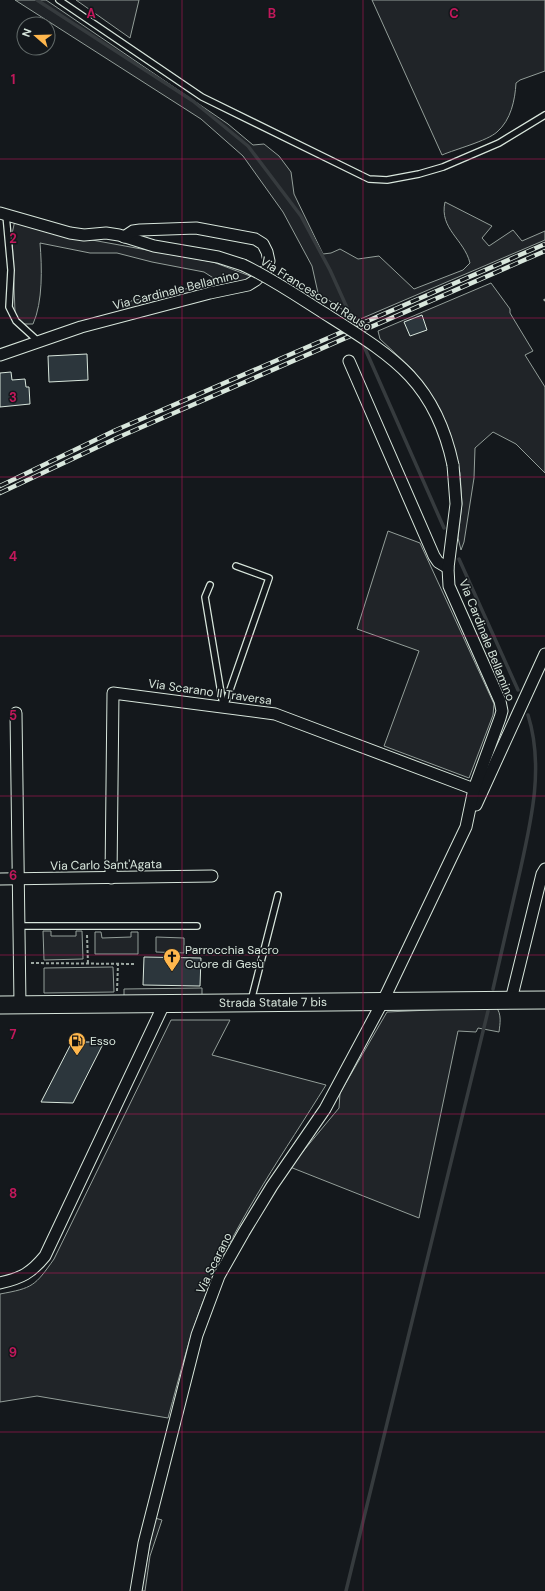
<svg xmlns="http://www.w3.org/2000/svg" width="545" height="1591" viewBox="0 0 545 1591" font-family="'DM Sans',sans-serif">
  <style>
    .green { fill: #202428; stroke: #939e99 }
    .lines { fill: none; stroke-linecap: round; stroke-linejoin: round }
    .stream { stroke: #363b3e; stroke-width: 3.5 }
    .building { fill: #2c363c; stroke: #d8e6dc }
    .service-casing { stroke: #d8e6dc; stroke-width: 8 }
    .minor-casing { stroke: #d8e6dc; stroke-width: 13 }
    .primary-casing { stroke: #d8e6dc; stroke-width: 19 }
    .path { stroke: #9da8a2; stroke-width: 2; stroke-dasharray: 3 2; stroke-linecap: butt }
    .service { stroke: #14181c; stroke-width: 5.5 }
    .minor { stroke: #14181c; stroke-width: 11 }
    .primary { stroke: #14181c; stroke-width: 17 }
    .rail-casing { stroke: #d8e6dc; stroke-width: 4.5 }
    .rail { stroke: #14181c; stroke-width: 3; stroke-dasharray: 9; stroke-linecap: butt }
    .minor-bridge-casing { stroke: #d8e6dc; stroke-width: 13; stroke-linecap: butt }
    .minor-bridge { stroke: #14181c; stroke-width: 11 }
    .grid { fill: none; stroke: #c2185b; stroke-width: 1; stroke-opacity: 0.55 }
    .labels { text-anchor: middle; dominant-baseline: central; stroke-width: 3; stroke-linejoin: round; paint-order: stroke }
    .street-label { font-size: 12px; fill: #d8e6dc; stroke: #14181c }
    .poi-label { font-size: 12px; fill: #d8e6dc; stroke: #14181c; text-anchor: start }
    .grid-label { font-size: 13px; text-anchor: middle; font-weight: bold; fill: #c2185b; stroke: #14181c; stroke-width: 3; stroke-linejoin: round; paint-order: stroke }
  </style>
  <rect width="100%" height="100%" fill="#14181c"/>
  <g class="green">
    <path d="M15,0H46L228,124L253,145L264,144L279,156L291,172L294,194L323,254L331,253L340,249L358,259L379,256L414,289L463,270L470,263C464,239 439,229 445,202L492,226L482,238L489,246L513,230L522,241L545,231V240L358,320L318,293L312,266L283,212L243,156L201,119Z"/>
    <path d="M76,0H139L130,38Z"/>
    <path d="M372,0H545V71L520,80L516,83C515,100 511,120 497,132C487,141 456,149 442,155Z"/>
    <path d="M15,220L81,238L213,262L250,276L247,281L129,311V303L131,301L212,283L215,279L204,272L152,262L117,253H90L40,243C42,267 43,302 33,324H22L16,317L15,312L12,234Z"/>
    <path d="M491,283L510,309V313L533,351L525,355L545,387V473L516,444L493,432L475,448L474,478L464,542L461,550L458,538L462,503L460,473L450,433L440,409L427,388L412,369L380,339L378,331Z"/>
    <path d="M388,531L420,543L494,704L493,715L469,778L384,746L419,651L357,629Z"/>
    <path d="M43,931H51V936H76V931H82L83,959L44,960Z"/>
    <path d="M95,932H101L102,938L131,937V932H138V954H95Z"/>
    <path d="M156,937L184,938V953L156,952Z"/>
    <path d="M113,967L114,992L44,993V968Z"/>
    <path d="M202,988V995L124,996V989Z"/>
    <path d="M496,1007C502,1014 500,1024 499,1032L478,1028L476,1032L458,1031L419,1218L290,1167L339,1108L340,1093L387,1012Z"/>
    <path d="M171,1020H230L212,1055L326,1085C285,1151 239,1216 209,1287C191,1329 180,1374 168,1418L37,1396L0,1402V1294C33,1288 35,1286 54,1259Z"/>
    <path d="M155,1518L162,1520L150,1556L145,1591H141Z"/>
  </g>
  <g class="lines">
    <g class="stream">
      <path d="M37,0L193,101L248,146L301,216L330,270L353,321"/>
      <path d="M363,344L444,528"/>
      <path d="M459,559L518,690"/>
      <path d="M493,989C501,953 510,916 518,880C530,826 545,769 528,715"/>
      <path d="M346,1591L488,1011"/>
    </g>
  </g>
  <g class="building">
    <path d="M422,315L427,330L410,336L404,322Z"/>
    <path d="M87,354L88,380L49,382L48,356Z"/>
    <path d="M11,372L12,380L25,379L26,387H29L30,404L0,407V373Z"/>
    <path d="M144,957L201,958L200,986L143,985Z"/>
    <path d="M72,1042H104L73,1103L41,1102Z"/>
  </g>
  <g class="lines">
    <defs>
      <g id="service">
        <path d="M59,0L202,97L369,179L387,180L419,174L443,167L499,143L545,115"/>
        <path d="M6,215L11,270L9,307L16,321L39,342"/>
        <path d="M210,585L205,597L223,705"/>
        <path d="M224,707L269,578L236,566"/>
        <path d="M19,926H197"/>
        <path d="M251,1001L278,895"/>
      </g>
      <g id="minor">
        <path d="M0,213L70,233L84,235L106,233L119,235L154,246L218,257L243,265"/>
        <path d="M0,355L81,327L210,293L248,285L256,280L267,269L269,261L267,252L263,244L255,239L196,228L140,230L133,231L124,237"/>
        <path d="M349,361L434,556L438,562L448,568"/>
        <path d="M16,713L20,1004"/>
        <path d="M476,805L545,654"/>
        <path d="M111,878L113,693L275,714L474,789"/>
        <path d="M0,879L212,876"/>
        <path d="M511,1000L542,874L545,869"/>
        <path d="M0,1283C22,1278 31,1273 45,1256L165,1002"/>
        <path d="M136,1591L144,1543L197,1335L219,1276L244,1232L272,1186L325,1109L383,1001L466,827L474,789L500,718L502,711L500,701L449,586L448,568L456,504L453,465"/>
      </g>
      <g id="primary">
        <path id="s1" d="M0,1005L545,1000"/>
      </g>
    </defs>
    <use href="#service" class="service-casing"/>
    <use href="#minor" class="minor-casing"/>
    <use href="#primary" class="primary-casing"/>
    <g class="path">
      <path d="M544,299L545,301"/>
      <path d="M87,935L88,964"/>
      <path d="M31,963L134,964"/>
      <path d="M117,991L118,964"/>
    </g>
    <use href="#service" class="service"/>
    <use href="#minor" class="minor"/>
    <use href="#primary" class="primary"/>
    <defs>
      <g id="rail">
        <path d="M0,486L116,430L545,244"/>
        <path d="M0,493L119,437L545,251"/>
      </g>
    </defs>
    <use href="#rail" class="rail-casing"/>
    <use href="#rail" class="rail"/>
    <defs>
      <path id="minor-bridge" d="M243,265C271,278 297,296 324,313C392,356 435,380 453,465"/>
    </defs>
    <use href="#minor-bridge" class="minor-bridge-casing"/>
    <use href="#minor-bridge" class="minor-bridge"/>
  </g>
  <path class="grid" d="M182,0V1591M363,0V1591M0,159H545M0,318H545M0,477H545M0,636H545M0,796H545M0,955H545M0,1114H545M0,1273H545M0,1432H545"/>
  <defs>
    <symbol id="church-pin" viewBox="-11 -11 22 30"><path d="M0 17L-7.5 6A9.5 9.5 0 1 1 7.5 6Z" fill="#ffb74d" stroke="#14181c"/><path d="M-1.2-6h2.4v3.5h3.3v2.4h-3.3V6h-2.4V-.1h-3.3v-2.4h3.3Z" fill="#111"/></symbol>
    <symbol id="fuel-pin" viewBox="-11 -11 22 30"><path d="M0 17L-7.5 6A9.5 9.5 0 1 1 7.5 6Z" fill="#ffb74d" stroke="#14181c"/><path d="M-5.5-6h7V0h2V4h1.3V-2.5L3-4.5l.8-.8L6-3V5H2.5V1h-1V6h-7ZM-4.2-4.7v3.2H.2V-4.7Z" fill="#111"/></symbol>
  </defs>
  <g fill-rule="evenodd">
    <use href="#church-pin" x="162" y="947" width="20" height="27"/>
    <use href="#fuel-pin" x="67" y="1031" width="20" height="27"/>
  </g>
  <g class="labels">
    <g class="street-label">
      <text transform="translate(176 290) rotate(-14)">Via Cardinale Bellamino</text>
      <text transform="translate(316 294) rotate(32)">Via Francesco di Rauso</text>
      <text transform="translate(487 640) rotate(68)">Via Cardinale Bellamino</text>
      <text transform="translate(210 692) rotate(8)">Via Scarano II Traversa</text>
      <text transform="translate(106 865) rotate(-1)">Via Carlo Sant'Agata</text>
      <text stroke="none"><textPath href="#s1" startOffset="273">Strada Statale 7 bis</textPath></text>
      <text transform="translate(214 1263) rotate(-64)">Via Scarano</text>
    </g>
    <g class="poi-label">
      <text x="185" y="950">Parrocchia Sacro<tspan x="185" dy="14">Cuore di Gesù</tspan></text>
      <text x="90" y="1041">Esso</text>
    </g>
  </g>
  <g class="grid-label">
    <text x="91" y="18">A</text>
    <text x="272" y="18">B</text>
    <text x="454" y="18">C</text>
    <text x="13" y="84">1</text>
    <text x="13" y="243">2</text>
    <text x="13" y="402">3</text>
    <text x="13" y="561">4</text>
    <text x="13" y="720">5</text>
    <text x="13" y="880">6</text>
    <text x="13" y="1039">7</text>
    <text x="13" y="1198">8</text>
    <text x="13" y="1357">9</text>
  </g>
  <g transform="translate(36 36) rotate(290)"><circle r="19" fill="#14181c" stroke="#626a69"/>
  <path d="M0-3L7 15L0 10L-7 15Z" fill="#ffb74d"/>
  <text y="-6" font-size="11" font-weight="bold" text-anchor="middle" fill="#d8e6dc">N</text>
  </g>
</svg>
